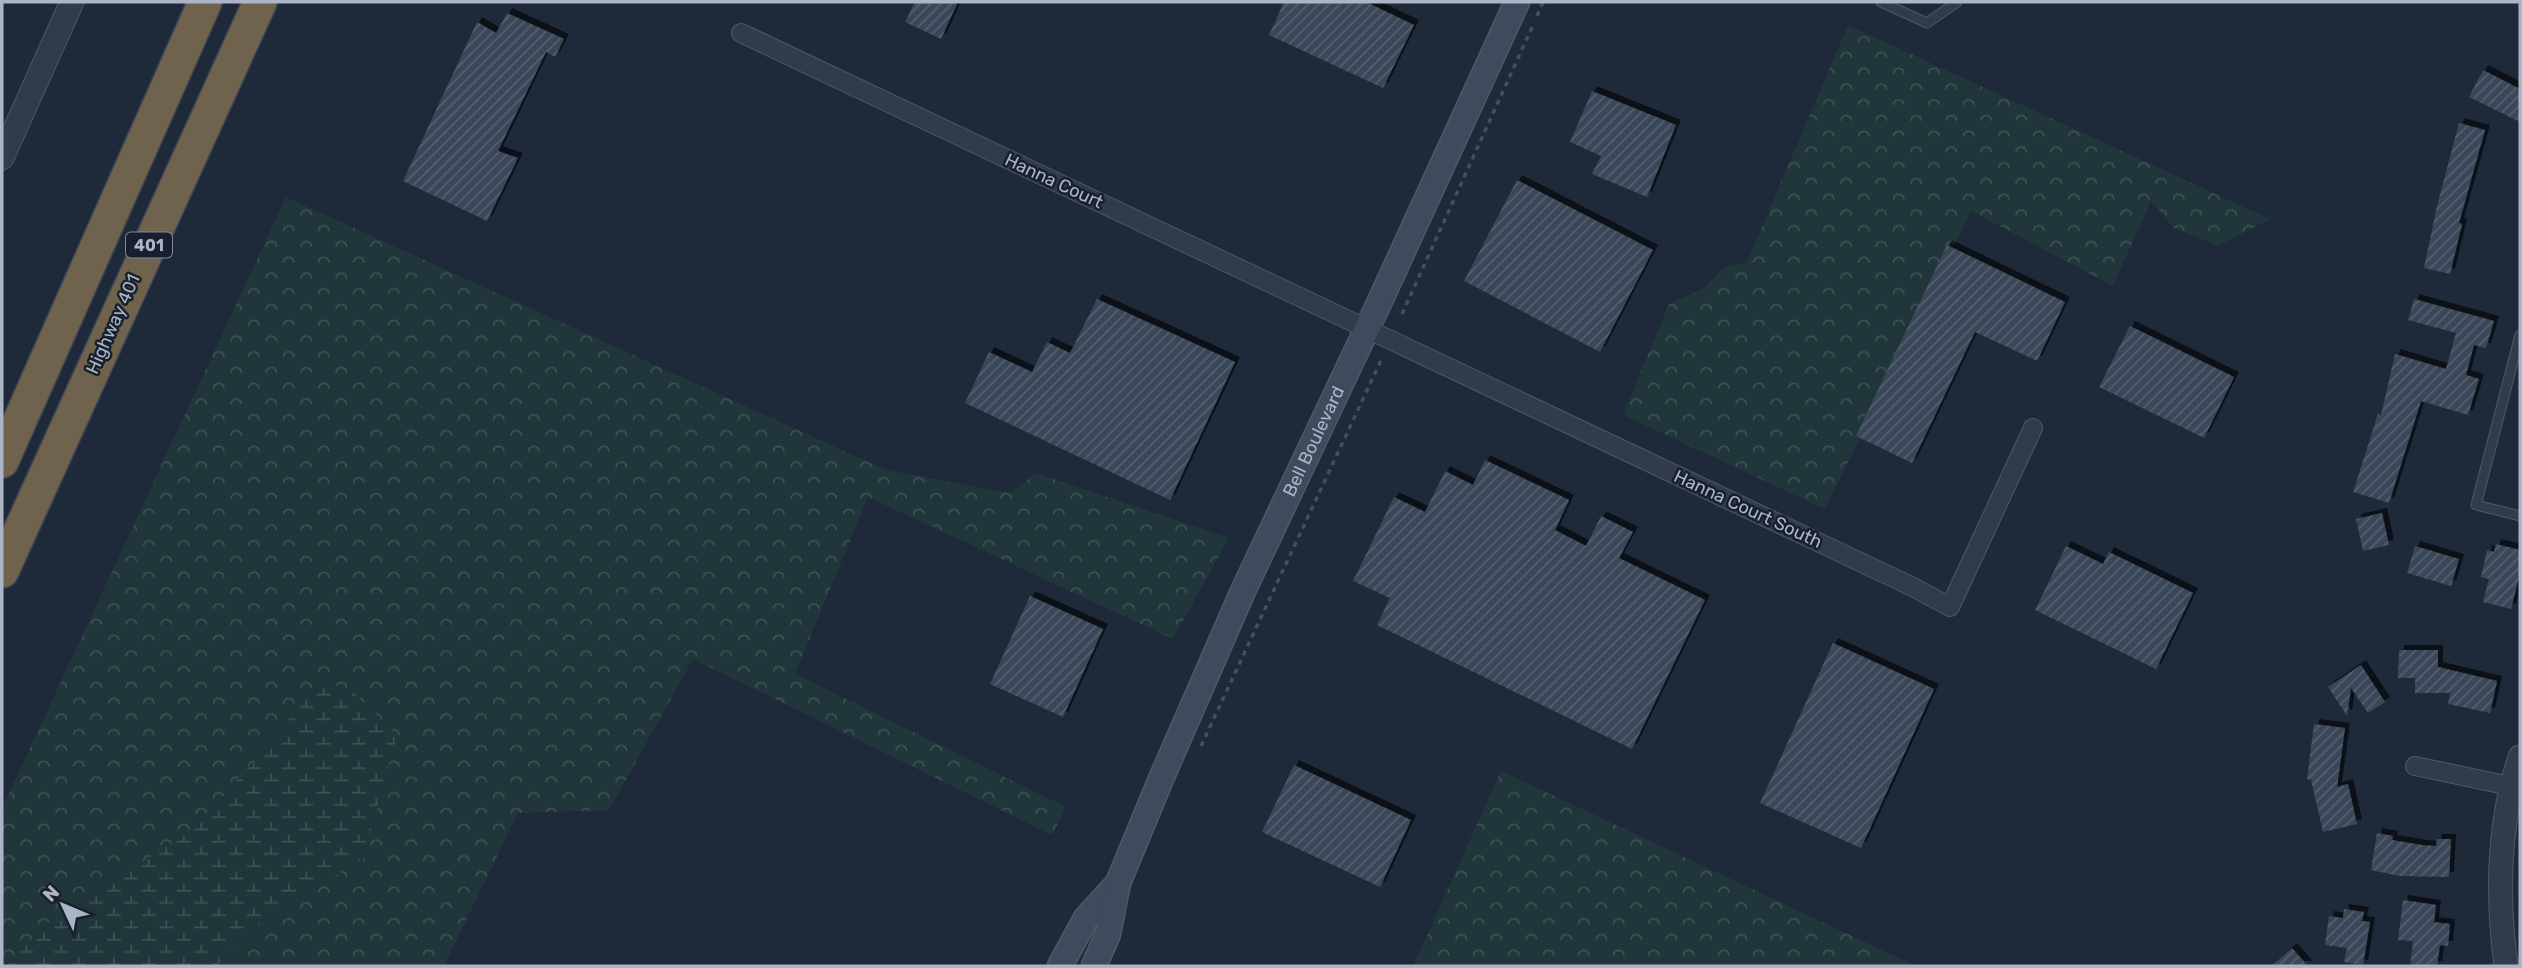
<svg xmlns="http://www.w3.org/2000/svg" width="2522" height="968" viewBox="0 0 2522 968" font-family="Rubik,sans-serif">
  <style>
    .forest { fill: url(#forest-crowns) }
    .wetland { fill: url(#wetland-marsh) }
    .building { fill: url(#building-hatch); filter: url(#shadow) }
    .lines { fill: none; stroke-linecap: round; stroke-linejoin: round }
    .service-casing { stroke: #4f5867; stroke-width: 11 }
    .minor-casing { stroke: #4f5867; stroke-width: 20 }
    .tertiary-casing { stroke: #4f5867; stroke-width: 25 }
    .secondary-casing { stroke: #4f5867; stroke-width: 27 }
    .motorway-casing { stroke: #3d4553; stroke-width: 36 }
    .path { stroke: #3e5357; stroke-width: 3.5; stroke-dasharray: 5 5; stroke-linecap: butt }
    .service { stroke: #323b49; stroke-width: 9 }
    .minor { stroke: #323b49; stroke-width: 18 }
    .tertiary { stroke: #323b49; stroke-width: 23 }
    .secondary { stroke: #404a5c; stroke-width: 24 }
    .motorway { stroke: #70634e; stroke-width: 33 }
    .labels { text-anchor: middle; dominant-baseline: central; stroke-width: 5; stroke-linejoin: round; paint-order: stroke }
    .shield { fill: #18202d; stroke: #808898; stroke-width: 2 }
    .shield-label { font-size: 16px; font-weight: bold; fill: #acb5c6 }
    .street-label { font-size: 18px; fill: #acb5c6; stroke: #18202d }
  </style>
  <defs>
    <pattern id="forest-crowns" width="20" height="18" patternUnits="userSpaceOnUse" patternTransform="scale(1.75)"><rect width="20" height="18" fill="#20363a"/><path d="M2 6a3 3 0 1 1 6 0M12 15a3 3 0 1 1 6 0" fill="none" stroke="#3e5155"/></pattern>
    <pattern id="wetland-marsh" width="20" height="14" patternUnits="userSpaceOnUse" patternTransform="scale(1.75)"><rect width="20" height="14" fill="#20363a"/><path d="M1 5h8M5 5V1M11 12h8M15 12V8" fill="none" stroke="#3e5155"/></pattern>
    <pattern id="building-hatch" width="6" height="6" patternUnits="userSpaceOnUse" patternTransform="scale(1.75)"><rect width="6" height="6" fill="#3a4759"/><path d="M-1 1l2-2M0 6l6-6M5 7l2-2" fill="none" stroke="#545f6f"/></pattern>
    <filter id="shadow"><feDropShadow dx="5" dy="-5" stdDeviation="0" flood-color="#0009"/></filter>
  </defs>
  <rect width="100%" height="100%" fill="#1e2939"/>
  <g class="forest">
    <path d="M1848,25L2270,219L2218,246L2174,228L2151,201L2113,286L1971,211L1825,509L1623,415L1669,304L1703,289L1725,267L1747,262Z"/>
    <path d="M286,197L886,470L1010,493L1036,473L1229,538L1173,639L868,497L795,674L1066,807L1052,835L693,659L609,810L518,813L444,966H2V808Z"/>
    <path d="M1501,771L1916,966H1413Z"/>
  </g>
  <path class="wetland" d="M321,681L352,691L397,736L363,859L256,924L217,966H7L45,925L197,827Z"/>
  <g class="building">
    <path d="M915,2H958L941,39L905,22Z"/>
    <path d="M1284,2H1366L1414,25L1383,88L1269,35Z"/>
    <path d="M507,13L564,39L555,57L546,52L498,151L518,158L487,221L403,181L477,22L496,33Z"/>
    <path d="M2483,70L2520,89V122L2469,97Z"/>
    <path d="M1592,91L1676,125L1647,197L1592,174L1601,156L1570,142Z"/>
    <path d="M2459,123L2485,130L2459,223L2462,224L2450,274L2424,268L2437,206Z"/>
    <path d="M1517,180L1653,250L1600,352L1464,281Z"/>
    <path d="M1947,245L2065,302L2037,361L1975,332L1912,463L1856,436Z"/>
    <path d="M1097,299L1235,362L1170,500L965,403L989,352L1032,372L1047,342L1070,353Z"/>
    <path d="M2414,299L2494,321L2486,348L2474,345L2466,375L2479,379L2468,415L2421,401L2389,503L2353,492L2378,414L2381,415L2395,354L2446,369L2456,333L2408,320Z"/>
    <path d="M2130,326L2234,377L2204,438L2099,387Z"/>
    <path d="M1485,460L1569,500L1555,530L1586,546L1601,516L1633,532L1619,558L1705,600L1632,749L1377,625L1390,598L1353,581L1394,497L1425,512L1445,471L1473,485Z"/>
    <path d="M2382,513L2389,545L2363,551L2356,519Z"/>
    <path d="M2496,544L2520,550V573L2511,609L2483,602L2489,579L2481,577L2487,550L2494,552Z"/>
    <path d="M2066,546L2103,564L2109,552L2193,593L2156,669L2035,610Z"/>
    <path d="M2415,546L2459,559L2451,586L2407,573Z"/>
    <path d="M1030,596L1103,629L1063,717L990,684Z"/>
    <path d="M1833,643L1934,689L1861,848L1760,803Z"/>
    <path d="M2399,650H2438V667L2497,681L2490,713L2448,704L2450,693H2415V678H2398Z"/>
    <path d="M2361,665L2385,702L2368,713L2351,688L2347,716L2328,687Z"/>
    <path d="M2314,724L2345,728L2337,787L2348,784L2357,824L2323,832L2311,780L2307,779Z"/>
    <path d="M1294,765L1411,820L1380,887L1262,832Z"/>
    <path d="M2377,833L2393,836L2392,840L2422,845L2436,846L2437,839H2451L2449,877L2400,876L2371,870Z"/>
    <path d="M2403,900L2436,905L2434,922L2450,924L2448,946L2440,945L2437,966H2410L2413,941L2398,940Z"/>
    <path d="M2344,909L2364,912L2362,921L2370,922L2363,965L2344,962L2347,948L2325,945L2329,916L2343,918Z"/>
    <path d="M2292,948L2308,966H2271Z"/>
  </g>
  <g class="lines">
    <defs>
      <g id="service">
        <path d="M1881,2L1927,23L1957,2"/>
        <path d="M2520,335L2476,505L2520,516"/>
      </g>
      <g id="minor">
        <path d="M741,33L1913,587L1950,607L2033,428"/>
        <path d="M2415,766L2510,786"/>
      </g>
      <g id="tertiary">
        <path d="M2,158L72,2"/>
        <path d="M2506,966C2497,898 2498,823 2520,757"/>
      </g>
      <g id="secondary">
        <path d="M1060,966L1086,918L1118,883"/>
        <path id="s1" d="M1094,966L1108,934L1118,883L1161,779L1243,591L1380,301L1517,2"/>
      </g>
      <g id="motorway">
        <path d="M2,461L205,2"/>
        <path d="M2,571L260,2"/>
      </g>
    </defs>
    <use href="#service" class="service-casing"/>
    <use href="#minor" class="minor-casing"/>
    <use href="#tertiary" class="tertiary-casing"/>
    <use href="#secondary" class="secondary-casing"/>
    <use href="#motorway" class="motorway-casing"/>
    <g class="path">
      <path d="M1537,16L1543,2"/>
      <path d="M1402,314L1534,23"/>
      <path d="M1201,746L1383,356"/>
    </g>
    <use href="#service" class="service"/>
    <use href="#minor" class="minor"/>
    <use href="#tertiary" class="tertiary"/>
    <use href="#secondary" class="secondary"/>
    <use href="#motorway" class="motorway"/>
  </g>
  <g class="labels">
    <rect class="shield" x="126" y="232.5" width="46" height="25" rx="5"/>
    <g class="shield-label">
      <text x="149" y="245">401</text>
    </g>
    <g class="street-label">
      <text transform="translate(1054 181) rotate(25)">Hanna Court</text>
      <text transform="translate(113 324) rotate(-66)">Highway 401</text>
      <text stroke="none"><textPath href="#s1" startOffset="570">Bell Boulevard</textPath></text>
      <text transform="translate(1748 509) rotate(25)">Hanna Court South</text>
    </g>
  </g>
  <rect width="2522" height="968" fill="none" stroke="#acb5c6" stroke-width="7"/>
  <g transform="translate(63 905) rotate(314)" stroke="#18202d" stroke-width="5" paint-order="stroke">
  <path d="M0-5L12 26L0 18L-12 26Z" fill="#acb5c6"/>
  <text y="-10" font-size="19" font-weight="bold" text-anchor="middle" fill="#acb5c6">N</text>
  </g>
</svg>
